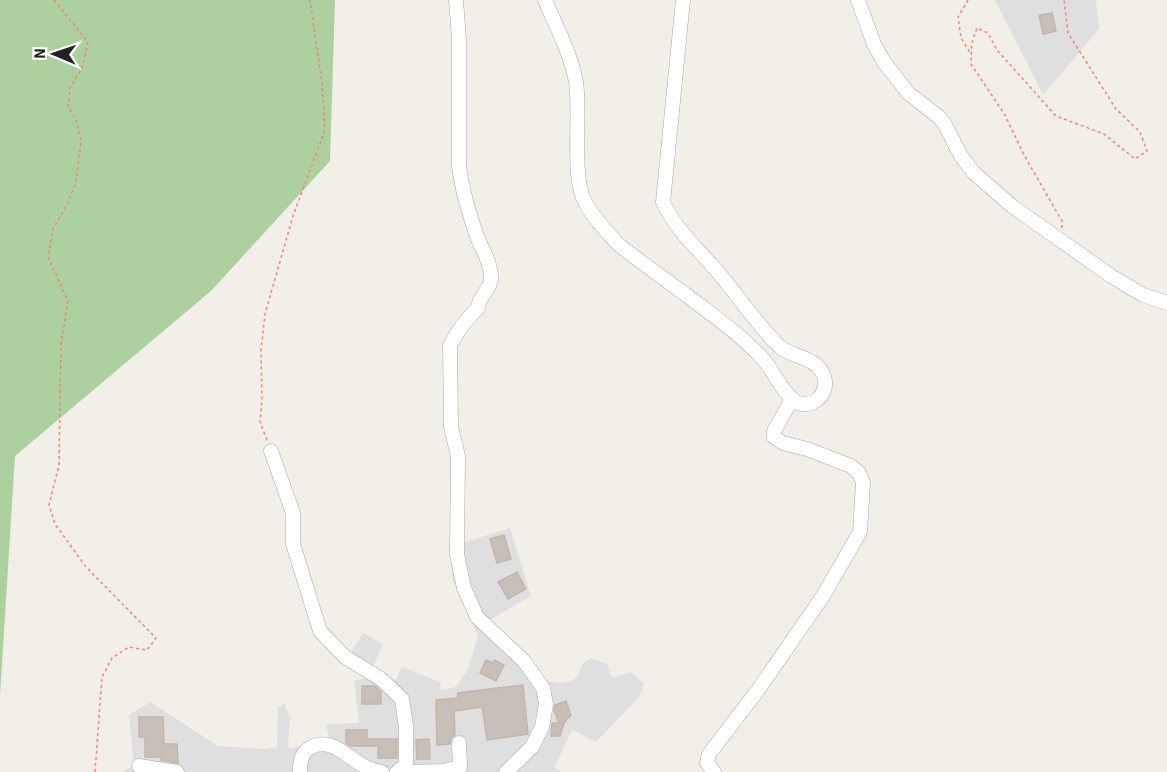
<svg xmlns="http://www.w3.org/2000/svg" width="1167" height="772" viewBox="0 0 1167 772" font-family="'Source Sans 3',sans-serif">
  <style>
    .residential { fill: #e0dfdf }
    .forest { fill: #add19e }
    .building { fill: #c7bfb8; stroke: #c4b6ab; stroke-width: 1.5 }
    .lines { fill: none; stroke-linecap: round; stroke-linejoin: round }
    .minor-casing { stroke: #a9a9a9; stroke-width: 15 }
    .path { stroke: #fa8072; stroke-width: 1.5; stroke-dasharray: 3 3; stroke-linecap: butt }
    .minor { stroke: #fff; stroke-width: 14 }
  </style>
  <rect width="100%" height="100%" fill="#f2efe9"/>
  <g class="residential">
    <path d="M995,0H1096L1099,29L1043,95Z"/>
    <path d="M510,528L531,596L490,620L544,680L561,683L571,681L579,674L582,664L591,658L608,664L610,676L615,677L630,672L644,683L639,697L596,742L572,730L554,768L561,772H123L134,765L129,715L150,702L218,746L267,749L277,747L278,707L285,703L290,719L288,744L290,749L301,746L309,741L329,739L326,724L359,723L354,681L366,678L345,663L363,633L383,644L372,669L396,680L402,667L440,682L441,690L456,687L469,667L478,636L453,581L449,543L465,542Z"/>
  </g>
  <path class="forest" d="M0,0H335L330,161L211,291L15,456L0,696Z"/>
  <g class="building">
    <path d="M1052,13L1056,31L1043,34L1039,15Z"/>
    <path d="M504,535L511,559L497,563L490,539Z"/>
    <path d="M517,572L526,589L508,599L498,582Z"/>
    <path d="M486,660L494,663L495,660L504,665L496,681L480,673Z"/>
    <path d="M523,685L528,734L487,740L482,707L454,711L455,735L451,738L450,744L437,745L436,700L458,698V693Z"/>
    <path d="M362,686H375L381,692V704H362Z"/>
    <path d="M566,701L571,715L564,723L560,736H551L552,723H559L554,710L555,705Z"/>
    <path d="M139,717H163L164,744H177L178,763L161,760V757H145V737H139Z"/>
    <path d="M346,730H367V739H397V758H378V746H350L346,743Z"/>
    <path d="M429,739L430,759H417L416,740Z"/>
  </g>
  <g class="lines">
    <defs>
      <g id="minor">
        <path d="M456,0L459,39V166C462,191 469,214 478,239C483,251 492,265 491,279C490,291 478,297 478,308C466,319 457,331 450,346L451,427L458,456L457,555L464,588L477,617L524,661L543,688L546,704L542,727L532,747L506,772"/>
        <path d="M545,0C556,26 571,54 576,82C581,114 571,176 585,202C593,218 607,232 619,245C641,262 663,278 685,294C712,315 739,333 762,358C773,370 780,388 792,399C808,414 834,394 822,372C814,357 792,357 780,347C758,326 741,300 722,277C701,251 677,233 663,202L683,0"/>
        <path d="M858,0L874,44L884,62L908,93L939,117L944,123L961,156L974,173L1012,206L1111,276L1143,295L1167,303"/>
        <path d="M271,451L293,513V544L320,631L345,657L381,679L402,699L406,727V765L397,772"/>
        <path d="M139,766L177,772"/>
        <path d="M300,772C300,761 301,753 311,747C333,736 350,761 368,768C372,770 377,771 382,772"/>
        <path d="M411,772L444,771L460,767L459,743"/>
        <path d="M714,772L707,763L709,754L758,690L823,596L860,532L863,482L859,473L851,466L807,449L783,443L774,437V431L792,399"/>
      </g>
    </defs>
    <use href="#minor" class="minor-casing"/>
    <g class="path">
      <path d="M54,0L88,42L82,68L70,88L68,106L76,120L81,141L76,183L66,206L53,229L48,257L68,301L61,343L59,465L49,505L55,524L86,567L156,638L147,650L129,647L112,658L102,677L95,772"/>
      <path d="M968,0L958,17L961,38L971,54"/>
      <path d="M1062,228V221L1024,155L1005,115L971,64L972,42L977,28L988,33L997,50L1056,116L1104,134L1135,159L1147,151L1140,132L1116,109L1068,33L1064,0"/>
      <path d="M267,440L260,422L262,399L261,350L265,314L293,216L325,130L322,83L310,0"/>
    </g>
    <use href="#minor" class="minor"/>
  </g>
  <g transform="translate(54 54) rotate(272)" stroke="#ffffff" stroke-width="4.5" paint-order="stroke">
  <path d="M0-4.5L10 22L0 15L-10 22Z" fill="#222222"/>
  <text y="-9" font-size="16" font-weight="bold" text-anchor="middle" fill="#222222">N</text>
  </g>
</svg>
